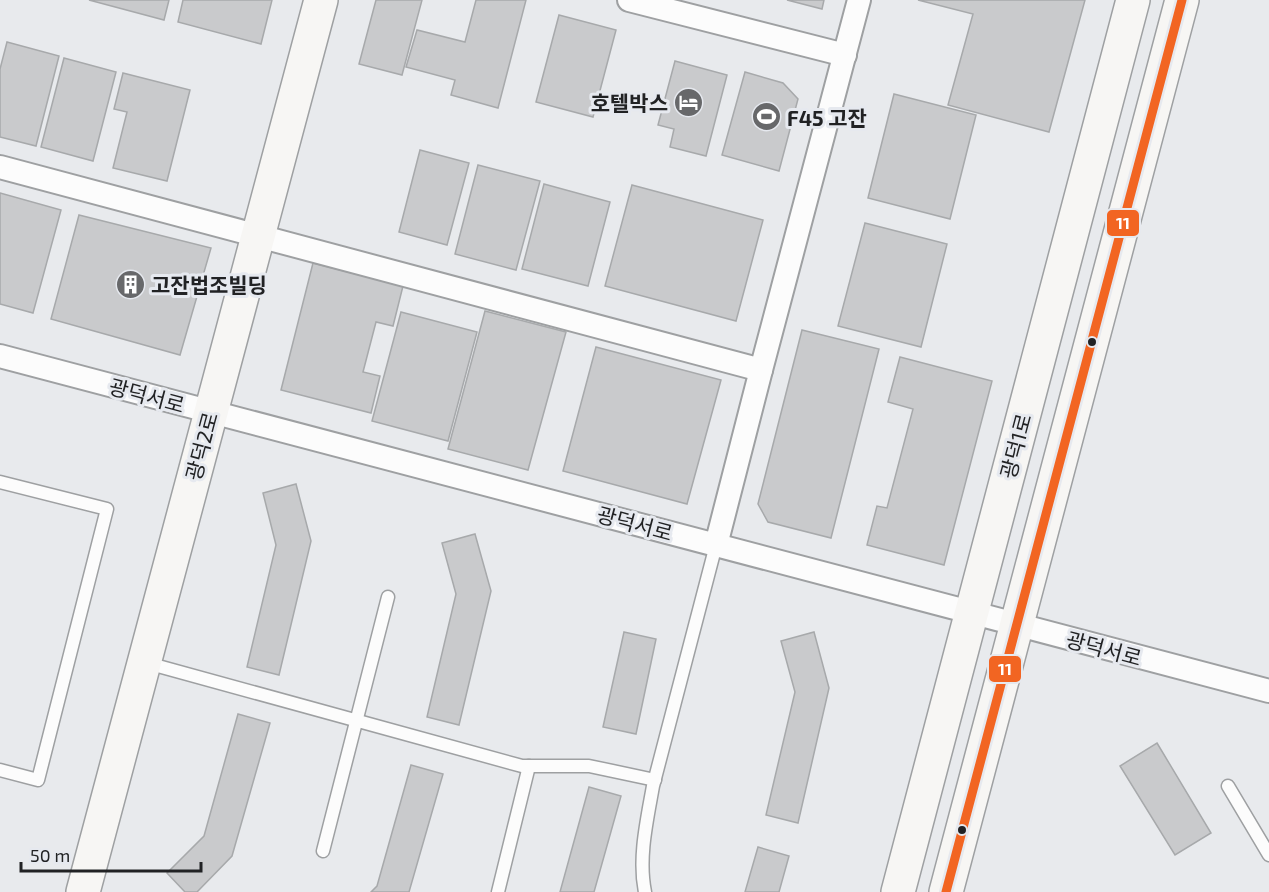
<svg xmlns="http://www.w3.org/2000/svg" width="1269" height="892" viewBox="0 0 1269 892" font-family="'Exo 2','Noto Sans KR',sans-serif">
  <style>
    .building { fill: #c9cacc; stroke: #a7a9ab; stroke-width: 1.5 }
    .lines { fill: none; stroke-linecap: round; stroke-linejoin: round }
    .lane-casing { stroke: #9ea0a2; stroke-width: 15 }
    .street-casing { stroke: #9ea0a2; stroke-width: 26 }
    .secondary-casing { stroke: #9ea0a2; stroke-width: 36 }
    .lane { stroke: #fcfcfc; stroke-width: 12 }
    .street { stroke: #fcfcfc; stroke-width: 22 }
    .secondary { stroke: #f7f6f4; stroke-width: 33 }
    .bus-1-casing { stroke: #e6e9ef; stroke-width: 14 }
    .bus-1 { stroke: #f26522; stroke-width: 9 }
    .bus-dot { fill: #212224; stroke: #e6e9ef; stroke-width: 2 }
    .labels { text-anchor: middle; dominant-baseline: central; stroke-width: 6; stroke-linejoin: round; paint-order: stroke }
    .poi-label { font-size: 21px; font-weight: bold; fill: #212224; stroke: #e6e9ef; text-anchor: start }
    .street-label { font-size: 21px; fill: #212224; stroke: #e6e9ef }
    .line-badge { stroke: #e6e9ef; stroke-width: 2 }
    .badge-label { font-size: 16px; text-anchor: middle; font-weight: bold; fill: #fff }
  </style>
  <rect width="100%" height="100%" fill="#e8eaed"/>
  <g class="building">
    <path d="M89,0H169L164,20Z"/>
    <path d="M183,0H272L261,44L178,22Z"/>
    <path d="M376,0H422L402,75L359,64Z"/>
    <path d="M476,0H526L498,108L451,95L455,80L406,67L417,30L465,42Z"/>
    <path d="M787,0H824L822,9Z"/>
    <path d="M918,0H1085L1049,132L948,105L973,14Z"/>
    <path d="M559,15L616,30L593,117L536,102Z"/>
    <path d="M7,42L59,56L36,146L0,137V69Z"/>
    <path d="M64,58L116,72L93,161L41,147Z"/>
    <path d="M675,61L727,75L706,156L670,147L674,129L658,125Z"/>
    <path d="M745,72L783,83L798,99L779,171L722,155Z"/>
    <path d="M123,73L190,90L167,181L113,168L127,112L114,109Z"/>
    <path d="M894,94L976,115L950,219L868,198Z"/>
    <path d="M420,150L469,163L447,245L399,232Z"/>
    <path d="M478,165L540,181L516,270L455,254Z"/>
    <path d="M544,184L610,202L588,286L522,269Z"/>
    <path d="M632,185L763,220L736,321L605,286Z"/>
    <path d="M0,193L61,210L33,313L0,304Z"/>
    <path d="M79,215L211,248L180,355L51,319Z"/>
    <path d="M865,223L947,244L921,347L838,326Z"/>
    <path d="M313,263L403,286L393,326L376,322L363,372L380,376L371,413L281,390Z"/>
    <path d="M485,311L566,332L528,470L448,449Z"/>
    <path d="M401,312L477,332L448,441L372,421Z"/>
    <path d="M802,330L879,349L831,538L768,522L758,504Z"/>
    <path d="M596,347L721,380L687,504L563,471Z"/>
    <path d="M900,357L992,381L944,565L867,545L877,506L887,508L913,409L888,402Z"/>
    <path d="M296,484L311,541L279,675L247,667L276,545L263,493Z"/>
    <path d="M475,534L491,591L459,725L427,717L456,594L442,543Z"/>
    <path d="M624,632L656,639L636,734L603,727Z"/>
    <path d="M814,632L829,688L798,823L766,815L795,692L781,641Z"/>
    <path d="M238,714L270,723L232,856L197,892H185L167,873L204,836Z"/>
    <path d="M1157,743L1211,833L1175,855L1120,766Z"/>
    <path d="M411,765L443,774L409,892H371L377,886Z"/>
    <path d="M589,787L621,796L594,892H560Z"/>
    <path d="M758,847L789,856L779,892H745Z"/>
  </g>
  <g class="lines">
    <defs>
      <g id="lane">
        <path d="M0,482L107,509L38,780L0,770"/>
        <path d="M147,663L522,766H589L655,780"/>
        <path d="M1228,786L1269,855"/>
        <path d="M323,851L388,597"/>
        <path d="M498,892L529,766"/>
        <path d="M645,892C638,858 647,820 653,786L716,545"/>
      </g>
      <g id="street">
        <path d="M629,0L845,55"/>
        <path d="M0,167L761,370"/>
        <path d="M0,356L1269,691"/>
        <path d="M716,545L761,370L859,0"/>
      </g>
      <g id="secondary">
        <path d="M83,892L321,0"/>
        <path d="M898,892L1133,0"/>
        <path d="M946,892L1182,0"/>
      </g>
    </defs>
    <use href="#lane" class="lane-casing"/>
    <use href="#street" class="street-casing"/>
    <use href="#secondary" class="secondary-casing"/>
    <use href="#lane" class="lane"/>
    <use href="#street" class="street"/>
    <use href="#secondary" class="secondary"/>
    <defs>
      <path id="bus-1" d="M946,892L1182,0"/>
    </defs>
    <use href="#bus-1" class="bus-1-casing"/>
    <use href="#bus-1" class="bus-1"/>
  </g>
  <defs>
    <symbol id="hotel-disc" viewBox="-11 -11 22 22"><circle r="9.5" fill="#67686a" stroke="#e6e9ef"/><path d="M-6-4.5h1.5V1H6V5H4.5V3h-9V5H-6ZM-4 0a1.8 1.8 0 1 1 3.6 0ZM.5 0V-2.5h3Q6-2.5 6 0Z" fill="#fff"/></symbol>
    <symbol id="stadium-disc" viewBox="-11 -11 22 22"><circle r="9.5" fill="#67686a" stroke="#e6e9ef"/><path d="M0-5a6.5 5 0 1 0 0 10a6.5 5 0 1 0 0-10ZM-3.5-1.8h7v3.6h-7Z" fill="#fff"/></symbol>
    <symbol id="building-disc" viewBox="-11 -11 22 22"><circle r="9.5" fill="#67686a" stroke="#e6e9ef"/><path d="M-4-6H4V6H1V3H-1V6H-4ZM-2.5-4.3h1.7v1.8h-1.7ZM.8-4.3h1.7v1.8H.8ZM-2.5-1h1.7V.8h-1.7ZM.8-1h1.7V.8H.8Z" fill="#fff"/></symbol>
  </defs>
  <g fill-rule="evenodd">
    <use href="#hotel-disc" x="672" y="86" width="33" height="33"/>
    <use href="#stadium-disc" x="750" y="100" width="33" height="33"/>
    <use href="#building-disc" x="114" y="268" width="33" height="33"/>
  </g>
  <g class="bus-dot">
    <circle cx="1092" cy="342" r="5"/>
    <circle cx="962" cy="830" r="5"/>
  </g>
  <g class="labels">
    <g class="poi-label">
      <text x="668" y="102" text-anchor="end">호텔박스</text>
      <text x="787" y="117">F45 고잔</text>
      <text x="151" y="284">고잔법조빌딩</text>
    </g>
    <g class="street-label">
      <text transform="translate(147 395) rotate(15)">광덕서로</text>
      <text transform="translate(201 446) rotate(-75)">광덕2로</text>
      <text transform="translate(1015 446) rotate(-75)">광덕1로</text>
      <text transform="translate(635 523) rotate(15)">광덕서로</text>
      <text transform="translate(1104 648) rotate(15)">광덕서로</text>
    </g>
  </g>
  <g class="line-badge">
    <rect x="1106" y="209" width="34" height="28" rx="6" fill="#f26522"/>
    <rect x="988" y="655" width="34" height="28" rx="6" fill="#f26522"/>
  </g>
  <g class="badge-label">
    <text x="1123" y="229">11</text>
    <text x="1005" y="675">11</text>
  </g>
  <path d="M21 862v9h180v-9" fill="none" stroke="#212224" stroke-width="3"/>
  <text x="30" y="862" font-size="18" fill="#212224" stroke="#e6e9ef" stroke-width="4.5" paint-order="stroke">50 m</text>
</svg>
